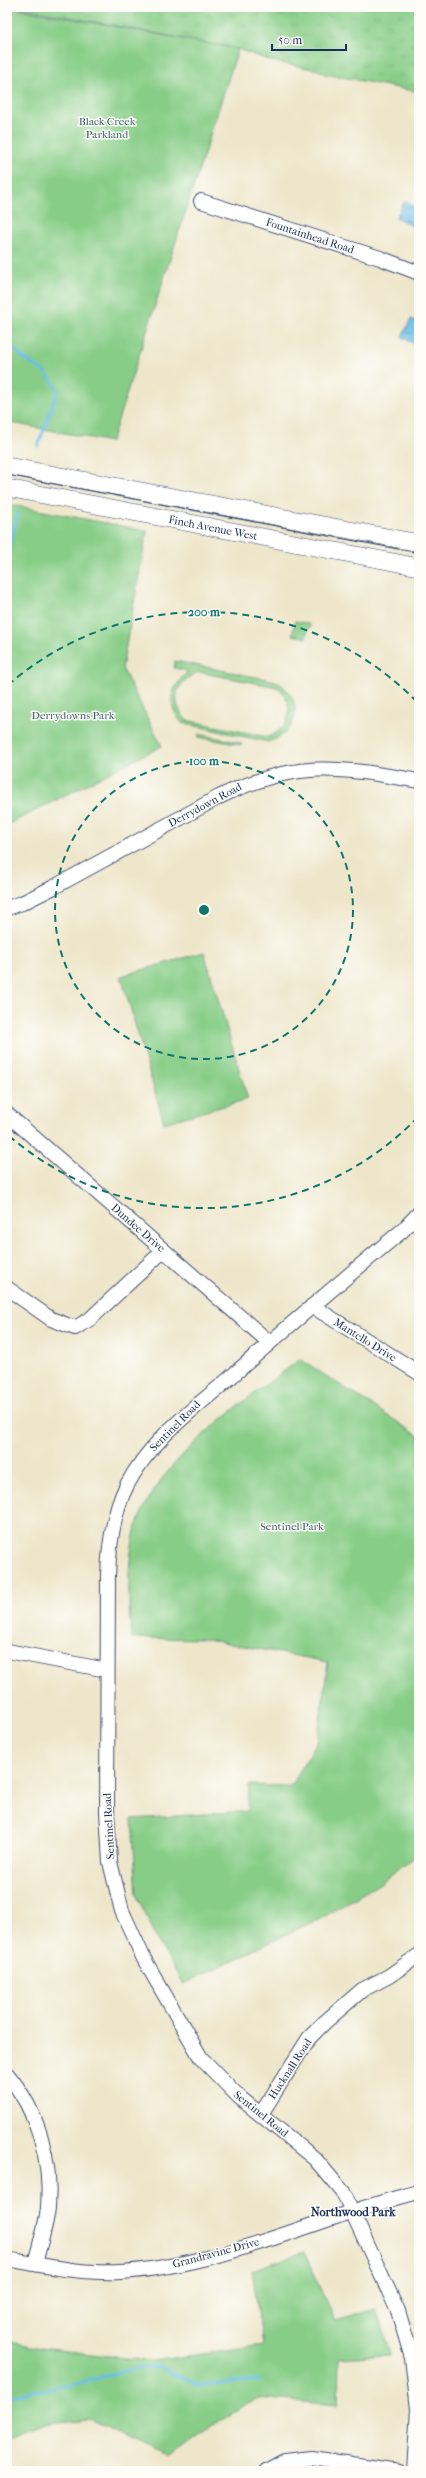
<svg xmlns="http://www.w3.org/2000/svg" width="426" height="2478" viewBox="0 0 426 2478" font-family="'IM FELL French Canon',serif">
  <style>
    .grass { fill: url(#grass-tufts); stroke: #517e72 }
    .park { fill: #87cd87; stroke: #517e72; fill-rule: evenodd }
    .water { fill: url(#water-ripples); stroke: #4476a3 }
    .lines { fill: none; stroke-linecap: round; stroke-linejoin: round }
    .stream { stroke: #6cbee8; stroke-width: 3 }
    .minor-casing { stroke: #3b4a6e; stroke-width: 16 }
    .major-casing { stroke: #3b4a6e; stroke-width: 18 }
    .minor { stroke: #fff; stroke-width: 14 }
    .major { stroke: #fff; stroke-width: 17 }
    .tram { stroke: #1b2f5e; stroke-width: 1 }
    .ring { fill: none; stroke: #0f766e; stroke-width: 2; stroke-dasharray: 7 5 }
    .labels { text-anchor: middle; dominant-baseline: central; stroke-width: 3; stroke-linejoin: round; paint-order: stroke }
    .park-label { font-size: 11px; fill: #3b5e6a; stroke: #fdfcf7 }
    .street-label { font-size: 11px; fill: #1b2f5e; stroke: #fdfcf7 }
    .neighbourhood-label { font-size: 12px; font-weight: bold; fill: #1b2f5e; stroke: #fdfcf7 }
    .centre { fill: #0f766e; stroke: #fdfcf7; stroke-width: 2 }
    .ring-label { font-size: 12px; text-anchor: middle; font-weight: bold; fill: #0f766e; stroke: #fdfcf7; stroke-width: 3; stroke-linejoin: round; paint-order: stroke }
  </style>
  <defs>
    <pattern id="grass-tufts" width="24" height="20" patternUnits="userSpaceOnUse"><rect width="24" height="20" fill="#87cd87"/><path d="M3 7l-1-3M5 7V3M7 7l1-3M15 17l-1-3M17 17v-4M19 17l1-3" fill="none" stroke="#74b077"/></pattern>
    <pattern id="water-ripples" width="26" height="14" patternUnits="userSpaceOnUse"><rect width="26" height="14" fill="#6cbee8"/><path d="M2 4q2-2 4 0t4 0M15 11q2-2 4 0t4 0" fill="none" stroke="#589bbf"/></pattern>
  </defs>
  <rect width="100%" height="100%" fill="#fdfcf7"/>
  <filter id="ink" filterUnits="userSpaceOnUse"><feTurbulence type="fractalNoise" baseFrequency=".025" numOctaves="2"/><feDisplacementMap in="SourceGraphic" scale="8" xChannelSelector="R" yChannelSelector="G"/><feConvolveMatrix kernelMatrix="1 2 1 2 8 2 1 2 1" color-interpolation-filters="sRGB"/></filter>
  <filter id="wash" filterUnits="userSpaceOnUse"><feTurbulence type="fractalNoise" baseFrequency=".012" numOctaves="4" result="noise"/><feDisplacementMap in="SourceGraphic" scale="16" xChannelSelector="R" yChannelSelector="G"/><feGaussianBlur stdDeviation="0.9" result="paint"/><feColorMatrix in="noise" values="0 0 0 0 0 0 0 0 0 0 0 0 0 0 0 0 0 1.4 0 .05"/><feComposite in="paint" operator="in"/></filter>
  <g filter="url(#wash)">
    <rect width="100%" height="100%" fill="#eee6ca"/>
    <path class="grass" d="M16,7H419V92L325,74L318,70L271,61L238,49Z"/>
    <g class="park">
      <path d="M7,7L238,49L111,442L7,422Z"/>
      <path d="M7,504L147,531L122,668L162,746L7,825Z"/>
      <path d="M295,621L309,624L311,627L308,628L306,638L292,635Z"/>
      <path d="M175,661L276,681C305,699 300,732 268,742L182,723C165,702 171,689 188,671L174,668ZM198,672L277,687C297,704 291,728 268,737L186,720C170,699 175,684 198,672Z"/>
      <path d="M199,734L242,743L241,745L198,737Z"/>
      <path d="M204,952L248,1099L164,1123L121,976Z"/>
      <path d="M300,1359L419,1436V1853L379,1884L321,1918L183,1984L157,1940L137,1896L132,1819L248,1811L249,1785L291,1786L317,1742L328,1662L206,1639L131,1638C129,1604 126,1570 134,1535C151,1462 243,1403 300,1359Z"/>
      <path d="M304,2252L335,2320L376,2309L390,2355L339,2358L338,2405L257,2398L206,2430L170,2457L89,2419L50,2423L7,2438V2341L41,2348L151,2361L263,2346L252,2270Z"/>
    </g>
    <g class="water">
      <path d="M405,201L419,209V230L396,217Z"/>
      <path d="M411,319L419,323L417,332L419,336L414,344L402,337Z"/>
    </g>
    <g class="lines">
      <g class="stream">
        <path d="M7,341L22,357L46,373L58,390L38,446"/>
        <path d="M7,559L18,513"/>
        <path d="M7,2397L85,2382L126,2370L156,2367L199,2385L261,2381"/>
      </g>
    </g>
  </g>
  <g filter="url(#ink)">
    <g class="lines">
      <defs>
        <g id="minor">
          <path d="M201,201L380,258L419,273"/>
          <path d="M7,908L22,903L54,887L219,797C296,759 338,767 419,781"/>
          <path d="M7,1114L269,1342"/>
          <path d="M7,1288L51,1319L75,1328L90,1319L163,1251"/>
          <path d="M312,1306L419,1373"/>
          <path d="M7,1651L107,1670"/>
          <path d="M7,2074C38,2111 52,2160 48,2208C46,2227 39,2246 35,2264"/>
          <path d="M261,2114L309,2038L325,2022L362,1990L389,1976L419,1955"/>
          <path d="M7,2259C45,2266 82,2274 121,2272C224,2266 320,2216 419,2192"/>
          <path d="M266,2471L284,2461L311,2458L398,2471"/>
          <path d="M414,2471L418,2409L412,2358L398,2311L343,2192L315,2159L239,2097L201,2058L144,1959L122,1911L110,1862L107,1812L108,1576C109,1546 113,1512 127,1485C151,1439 193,1410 231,1377C287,1327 345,1278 403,1230L419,1213"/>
        </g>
        <g id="major">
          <path d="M7,466L419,543"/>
          <path d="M7,488L419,567"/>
        </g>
      </defs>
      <use href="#minor" class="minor-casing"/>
      <use href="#major" class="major-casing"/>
      <use href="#minor" class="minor"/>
      <use href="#major" class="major"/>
      <path class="tram" d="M7,475L419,553"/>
    </g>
  </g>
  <g class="ring">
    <circle cx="204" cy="910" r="149"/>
    <path d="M418 1117A298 298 0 0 1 8 1135M8 685A298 298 0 0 1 418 703"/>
  </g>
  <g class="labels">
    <g class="park-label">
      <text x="107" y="121">Black Creek<tspan x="107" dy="13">Parkland</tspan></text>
      <text x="73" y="715">Derrydowns Park</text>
      <text x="292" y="1526">Sentinel Park</text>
    </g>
    <g class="street-label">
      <text transform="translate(310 236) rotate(18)">Fountainhead Road</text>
      <text transform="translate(213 528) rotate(11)">Finch Avenue West</text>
      <text transform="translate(205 805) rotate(-28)">Derrydown Road</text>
      <text transform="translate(138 1228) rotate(41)">Dundee Drive</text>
      <text transform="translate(365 1340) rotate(32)">Mantello Drive</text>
      <text transform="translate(175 1426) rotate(-45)">Sentinel Road</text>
      <text transform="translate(109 1826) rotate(-93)">Sentinel Road</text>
      <text transform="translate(290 2069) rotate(-57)">Hucknall Road</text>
      <text transform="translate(261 2114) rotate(39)">Sentinel Road</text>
      <text transform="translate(216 2253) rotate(-15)">Grandravine Drive</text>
    </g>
    <g class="neighbourhood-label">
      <text x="353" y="2212">Northwood Park</text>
    </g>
  </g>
  <circle cx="204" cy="910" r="6" class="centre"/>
  <g class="ring-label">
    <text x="204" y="616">200 m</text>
    <text x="204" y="765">100 m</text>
  </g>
  <rect width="426" height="2478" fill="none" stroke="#fdfcf7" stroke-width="24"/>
  <path d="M272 44v6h74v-6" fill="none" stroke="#1b2f5e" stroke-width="2"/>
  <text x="278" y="44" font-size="12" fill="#1b2f5e" stroke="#fdfcf7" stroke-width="3" paint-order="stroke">50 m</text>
</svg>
